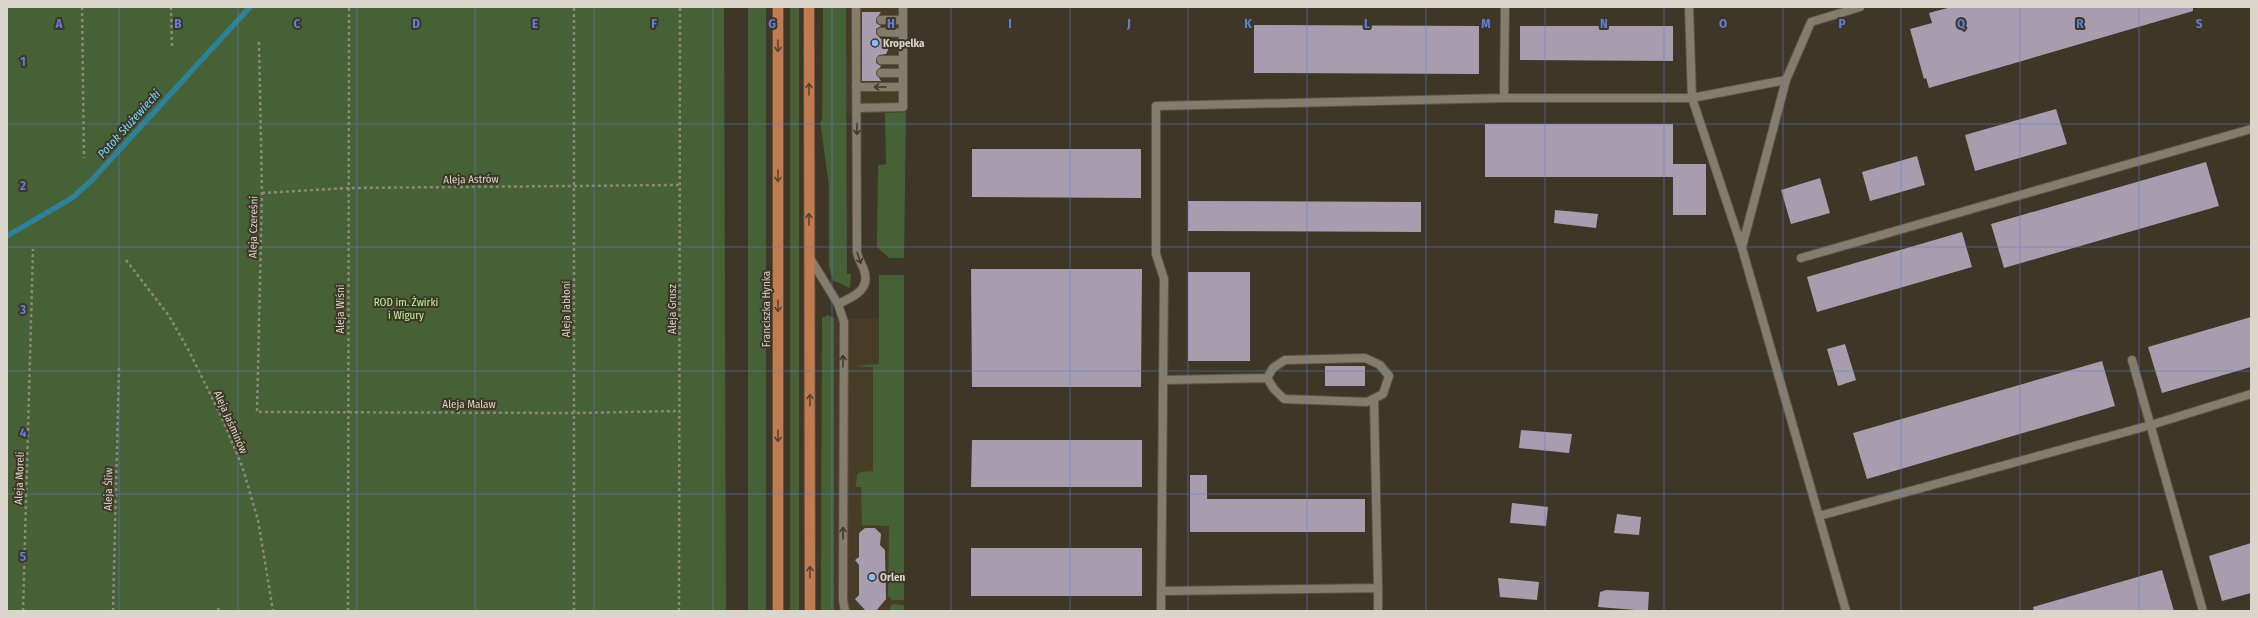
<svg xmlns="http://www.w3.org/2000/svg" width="2258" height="618" font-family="'Fira Sans Condensed',sans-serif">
	<rect width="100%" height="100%" fill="#3e3627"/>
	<path fill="#473c26" d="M 846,7 L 906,7 L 906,112 L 847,114 Z
		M 822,318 L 904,319 L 904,611 L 821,611 Z"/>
	<path fill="#476137" d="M 7,7 L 724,7 L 726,611 L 7,611 Z
		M 748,7 L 766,7 L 766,611 L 748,611 Z
		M 790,7 L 799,7 L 799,611 L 790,611 Z
		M 823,7 L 846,7 L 847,274 L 851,274 L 850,288 L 833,280 L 829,267 L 829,186 L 820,121 L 822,121 Z
		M 906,112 L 904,258 L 889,258 L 877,247 L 878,165 L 886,164 L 885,113 Z
		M 879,275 L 904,275 L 904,600 L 892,600 L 888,596 L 889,526 L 862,525 L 861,487 L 856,487 L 857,474 L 861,472 L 873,471 L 873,367 L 854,366 L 879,364 Z
		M 828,315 L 834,318 L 834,611 L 821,611 L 822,318 Z
		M 893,604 L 904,605 L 904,611 L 890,611 L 890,607 Z"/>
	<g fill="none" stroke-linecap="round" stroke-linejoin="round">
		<path stroke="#2d8198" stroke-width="5.5" d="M 7,236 L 72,198 L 91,181 L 250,7"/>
	</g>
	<path fill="#a79dae" d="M 1951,7 L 2193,7 L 2193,11 L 1929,88 L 1926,78 L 1924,79 L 1910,29 L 1932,23 L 1929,13 Z
		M 862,12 L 881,12 L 876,20 L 876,23 L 881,26 L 876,29 L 876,34 L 881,39 L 889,39 L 889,48 L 886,54 L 879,55 L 876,60 L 876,63 L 881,66 L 876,73 L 881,81 L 862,81 Z
		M 1254,25 L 1479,26 L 1479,74 L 1254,73 Z
		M 1520,26 L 1673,26 L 1673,61 L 1520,60 Z
		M 2056,109 L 2067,144 L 1975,171 L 1965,135 Z
		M 1485,124 L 1673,124 L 1673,164 L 1706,164 L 1706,215 L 1673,215 L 1673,177 L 1485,177 Z
		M 972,149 L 1141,149 L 1141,198 L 972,197 Z
		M 1917,156 L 1925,185 L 1870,201 L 1862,172 Z
		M 2206,162 L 2219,206 L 2004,268 L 1991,224 Z
		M 1820,178 L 1830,213 L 1791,224 L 1781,190 Z
		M 1188,201 L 1421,202 L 1421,232 L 1188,231 Z
		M 1555,210 L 1598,214 L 1596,228 L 1554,223 Z
		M 1962,232 L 1972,267 L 1817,312 L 1807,277 Z
		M 971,269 L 1142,269 L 1141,387 L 972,387 Z
		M 1188,272 L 1250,272 L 1250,361 L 1188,361 Z
		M 2251,317 L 2251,367 L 2162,393 L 2148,347 Z
		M 1845,344 L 1856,380 L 1838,386 L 1827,349 Z
		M 2102,361 L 2115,406 L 1867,479 L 1853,433 Z
		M 1325,366 L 1365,366 L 1365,386 L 1325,386 Z
		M 1521,430 L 1572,434 L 1569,453 L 1519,448 Z
		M 972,440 L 1142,440 L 1142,487 L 971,487 Z
		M 1190,475 L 1207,475 L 1207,499 L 1365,499 L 1365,532 L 1190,532 Z
		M 1512,503 L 1548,507 L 1546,526 L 1510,523 Z
		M 1617,514 L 1641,517 L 1639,535 L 1614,533 Z
		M 865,528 L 875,528 L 881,534 L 880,545 L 885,550 L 886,599 L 876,611 L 865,610 L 855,599 L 859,595 L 859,565 L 855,560 L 859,557 L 859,533 Z
		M 2251,543 L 2251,593 L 2222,601 L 2209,556 Z
		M 971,548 L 1142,548 L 1142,596 L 971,596 Z
		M 2162,570 L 2174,611 L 2034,611 L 2033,607 Z
		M 1498,578 L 1539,582 L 1537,600 L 1500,597 Z
		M 1606,590 L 1649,592 L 1648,611 L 1598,607 L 1600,592 Z"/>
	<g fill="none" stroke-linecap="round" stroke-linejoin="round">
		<g stroke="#5a5447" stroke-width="10">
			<path id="lane" d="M 1689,7 L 1692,98 L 1742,248 L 1846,611
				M 881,20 L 903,20
				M 881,32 L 903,33
				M 881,60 L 903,60
				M 881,73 L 903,73
				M 856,87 L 903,87
				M 1504,98 L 1505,7
				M 857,108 L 903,107 L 903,7
				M 1742,247 L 1786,80
				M 810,258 L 838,304 L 844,322 L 843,600 L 845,611
				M 1801,258 L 2251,129
				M 838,304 C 853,297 871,290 864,270 C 862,264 858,259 857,252 L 856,7
				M 1365,358 L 1380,365 L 1389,376 L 1383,394 L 1367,402 L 1284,399 L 1274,389 L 1267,378 L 1273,368 L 1285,360 Z
				M 2132,360 L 2203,611
				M 1164,380 L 1267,378
				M 1374,399 L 1378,588
				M 1819,516 L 2151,425 L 2251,394
				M 1162,591 L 1378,588 L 1378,611
				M 1161,611 L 1164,279 L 1156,254 L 1156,106 L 1504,98 L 1692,98 L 1786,80 L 1811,22 L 1860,7"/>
		</g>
		<g stroke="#5a5447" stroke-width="12">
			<path id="primary" d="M 809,7 L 810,611
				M 778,611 L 778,7"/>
		</g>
		<path stroke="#8d877a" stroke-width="2.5" stroke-dasharray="3 3" stroke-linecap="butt" d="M 82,7 L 84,158
			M 171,7 L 172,46
			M 259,42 L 262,193 L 257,412 L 574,413 L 680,411
			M 262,193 L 348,188 L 680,185
			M 126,260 L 169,316 L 189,351 L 221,416 L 242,466 L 258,520 L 273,611
			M 23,611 L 33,249
			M 113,611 L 119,367
			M 218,611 L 219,605
			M 348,611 L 349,7
			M 574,611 L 574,7
			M 679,611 L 680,7"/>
		<use href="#lane" stroke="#857c6b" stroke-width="8"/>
		<use href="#primary" stroke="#c47a4f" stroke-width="10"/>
	</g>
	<defs><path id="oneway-shaft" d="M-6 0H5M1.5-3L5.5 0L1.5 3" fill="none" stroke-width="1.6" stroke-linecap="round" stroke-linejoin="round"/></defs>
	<g stroke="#59442f">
		<use href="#oneway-shaft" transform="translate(778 46) rotate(90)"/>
		<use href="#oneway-shaft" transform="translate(809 89) rotate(-90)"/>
		<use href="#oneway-shaft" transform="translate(778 176) rotate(90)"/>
		<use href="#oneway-shaft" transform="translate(809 219) rotate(-90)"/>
		<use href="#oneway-shaft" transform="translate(778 306) rotate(90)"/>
		<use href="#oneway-shaft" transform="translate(810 400) rotate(-90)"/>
		<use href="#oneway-shaft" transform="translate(778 436) rotate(90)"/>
		<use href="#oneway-shaft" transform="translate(810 572) rotate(-90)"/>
	</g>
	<g stroke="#423a2a">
		<use href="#oneway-shaft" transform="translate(880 87) rotate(180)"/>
		<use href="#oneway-shaft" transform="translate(857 129) rotate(90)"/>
		<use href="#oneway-shaft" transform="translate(859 258) rotate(71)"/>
		<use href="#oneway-shaft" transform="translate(843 361) rotate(-90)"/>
		<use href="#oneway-shaft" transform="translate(843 533) rotate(-90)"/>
	</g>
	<path fill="none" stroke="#5f7dd3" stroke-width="1" stroke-opacity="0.55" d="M 119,7 L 119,611M 238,7 L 238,611M 357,7 L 357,611M 475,7 L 475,611M 594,7 L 594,611M 713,7 L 713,611M 832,7 L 832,611M 951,7 L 951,611M 1070,7 L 1070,611M 1188,7 L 1188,611M 1307,7 L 1307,611M 1426,7 L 1426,611M 1545,7 L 1545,611M 1664,7 L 1664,611M 1783,7 L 1783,611M 1901,7 L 1901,611M 2020,7 L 2020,611M 2139,7 L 2139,611M 7,124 L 2251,124M 7,247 L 2251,247M 7,371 L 2251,371M 7,494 L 2251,494"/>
	<g fill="#86bbfb" stroke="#3e3627" stroke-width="1.5">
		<circle cx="875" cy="43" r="4"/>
		<circle cx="872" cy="577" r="4"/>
	</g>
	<g text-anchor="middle" stroke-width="4" stroke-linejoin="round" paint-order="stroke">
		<g font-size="11" font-weight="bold" fill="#d9d5cb" stroke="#3e3627" text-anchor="start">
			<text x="883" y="47">Kropelka</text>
			<text x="880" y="581">Orlen</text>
		</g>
		<g font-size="11" fill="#d9d5cb" stroke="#3e3627">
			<text transform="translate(471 179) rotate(-1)" y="4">Aleja Astrów</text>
			<text transform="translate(253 227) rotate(-89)" y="4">Aleja Czereśni</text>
			<text transform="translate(340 309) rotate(-90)" y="4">Aleja Wiśni</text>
			<text transform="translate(566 309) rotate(-90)" y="4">Aleja Jabłoni</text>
			<text transform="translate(672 309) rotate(-90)" y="4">Aleja Grusz</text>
			<text transform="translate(766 309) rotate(-90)" y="4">Franciszka Hynka</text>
			<text x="469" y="408">Aleja Malaw</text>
			<text transform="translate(231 422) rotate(66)" y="4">Aleja Jaśminów</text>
			<text transform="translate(19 478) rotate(-88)" y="4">Aleja Moreli</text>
			<text transform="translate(108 489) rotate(-89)" y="4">Aleja Śliw</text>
		</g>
		<g font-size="11" fill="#b7f394" stroke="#3e3627">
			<text x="406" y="306">ROD im. Żwirki<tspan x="406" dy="13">i Wigury</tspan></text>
		</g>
		<g font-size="12" font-style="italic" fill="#70defe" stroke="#3e3627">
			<text transform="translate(129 124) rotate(-48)" y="4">Potok Służewiecki</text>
		</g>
	</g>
	<g font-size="13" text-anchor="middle" font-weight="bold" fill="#5f7dd3" stroke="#3e3627" stroke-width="4" stroke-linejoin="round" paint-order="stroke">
		<text x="59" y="28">A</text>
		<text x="178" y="28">B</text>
		<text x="297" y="28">C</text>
		<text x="416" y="28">D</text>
		<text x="535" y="28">E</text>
		<text x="654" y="28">F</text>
		<text x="772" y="28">G</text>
		<text x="891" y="28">H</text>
		<text x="1010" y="28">I</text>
		<text x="1129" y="28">J</text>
		<text x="1248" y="28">K</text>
		<text x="1367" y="28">L</text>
		<text x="1486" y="28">M</text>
		<text x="1604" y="28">N</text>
		<text x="1723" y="28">O</text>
		<text x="1842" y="28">P</text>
		<text x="1961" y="28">Q</text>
		<text x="2080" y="28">R</text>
		<text x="2199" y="28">S</text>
		<text x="23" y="66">1</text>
		<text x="23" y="190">2</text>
		<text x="23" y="314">3</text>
		<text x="23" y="437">4</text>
		<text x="23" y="561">5</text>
	</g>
	<rect width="2258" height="618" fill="none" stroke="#d9d5cb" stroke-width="16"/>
</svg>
